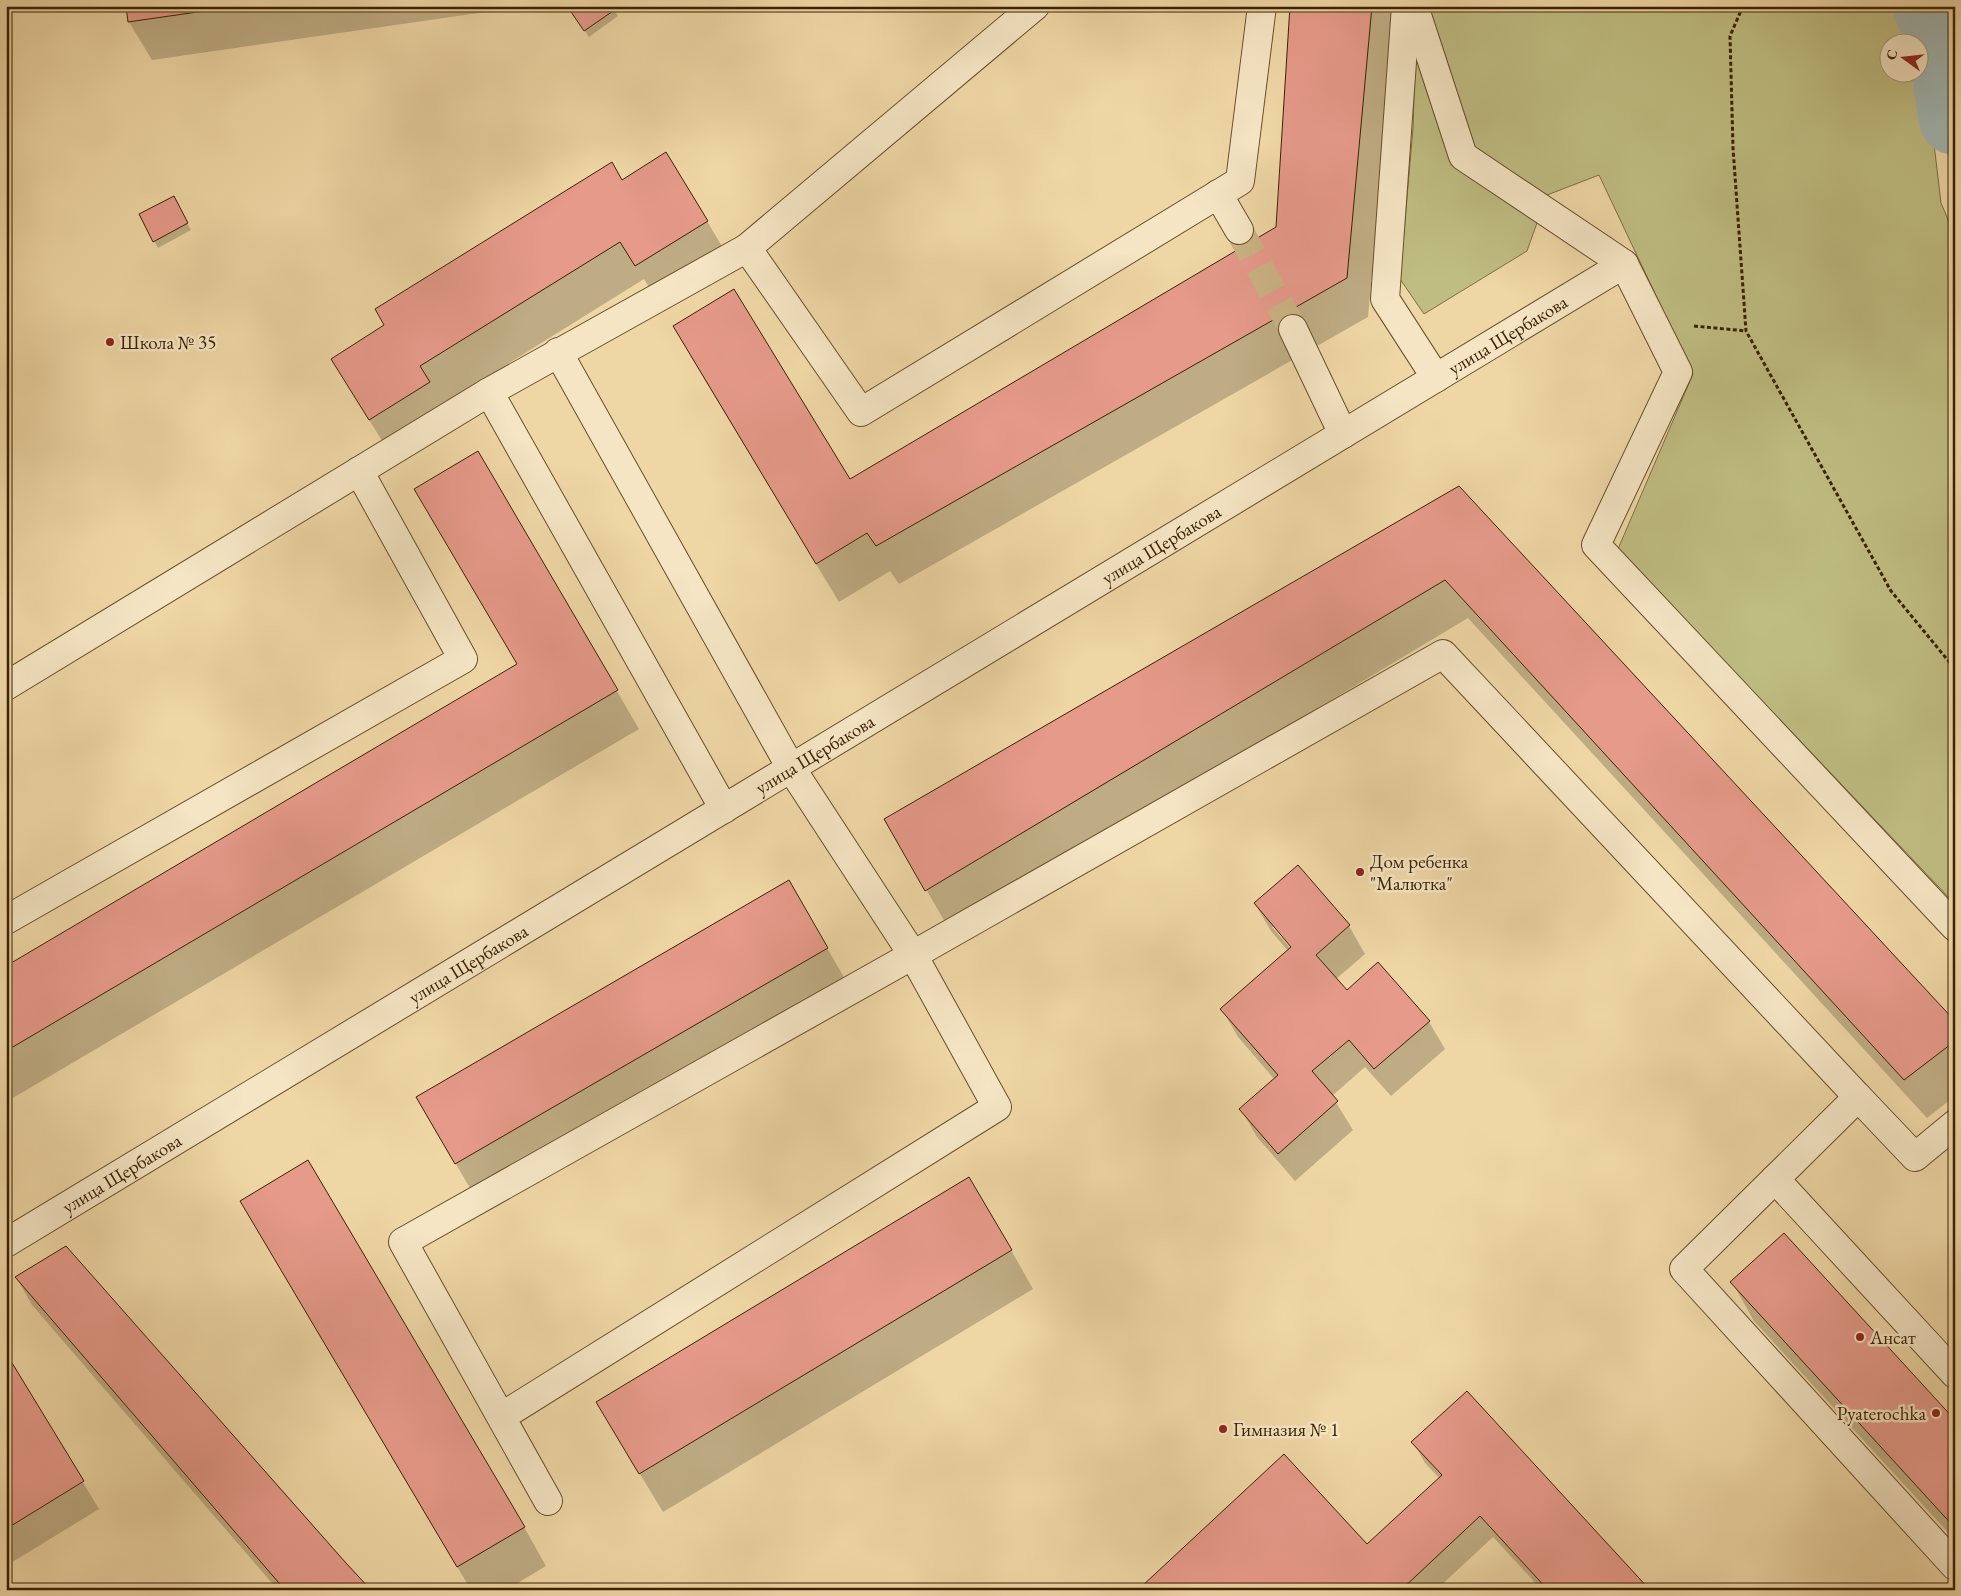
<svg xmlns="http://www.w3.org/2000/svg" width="1961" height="1596" font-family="'EB Garamond',serif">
	<rect width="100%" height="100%" fill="#efd7a5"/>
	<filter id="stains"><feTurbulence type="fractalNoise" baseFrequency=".004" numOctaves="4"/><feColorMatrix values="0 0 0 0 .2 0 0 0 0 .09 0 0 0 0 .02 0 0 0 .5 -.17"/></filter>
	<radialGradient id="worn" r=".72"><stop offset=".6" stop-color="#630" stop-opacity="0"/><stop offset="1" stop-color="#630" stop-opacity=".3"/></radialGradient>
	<path fill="#bfbd82" stroke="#7d7042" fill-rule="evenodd" d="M 1417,6 L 1908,6 L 1923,51 L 1941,203 L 1955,236 L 1955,904 L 1618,549 L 1693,374 L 1599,175 L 1547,195 L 1527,251 L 1424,314 L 1400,279 L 1413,128 ZM 1888,42 L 1918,42 L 1918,72 L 1888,72 Z"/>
	<path fill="#0003" fill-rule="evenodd" d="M 127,6 L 527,6 L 152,60 L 129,22 Z
		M 612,6 L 618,16 L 589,37 L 571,11 Z
		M 1291,6 L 1397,6 L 1368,317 L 899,584 L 890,571 L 839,602 L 696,365 L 850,480 L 1278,228 Z
		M 622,181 L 707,221 L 730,260 L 659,304 L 644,279 L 442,405 L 451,421 L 392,457 L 355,397 Z
		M 173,198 L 191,230 L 158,248 L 140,215 Z
		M 478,453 L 639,729 L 6,1102 L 6,967 L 518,665 Z
		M 1458,488 L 1955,1023 L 1955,1096 L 1927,1118 L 1468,618 L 949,929 L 886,820 Z
		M 1298,867 L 1349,926 L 1365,954 L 1336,979 L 1347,992 L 1429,1022 L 1445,1049 L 1391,1096 L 1365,1067 L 1332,1096 L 1353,1130 L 1295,1181 L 1257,1137 L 1241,1109 L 1275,1080 L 1238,1037 L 1222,1009 L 1288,951 L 1271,931 L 1255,904 ZM 1272,927 L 1276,927 L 1296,951 L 1294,952 Z
		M 789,882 L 849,986 L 478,1202 L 417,1097 Z
		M 264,1240 L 524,1527 L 546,1566 L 506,1590 L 471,1590 Z
		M 1011,1250 L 1033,1289 L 663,1512 L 620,1441 Z
		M 16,1277 L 369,1590 L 278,1590 L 32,1305 Z
		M 1732,1282 L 1955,1422 L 1955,1540 L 1754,1321 Z
		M 6,1356 L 99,1509 L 6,1566 Z
		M 1413,1442 L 1648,1590 L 1542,1590 L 1493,1537 L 1436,1590 L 1143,1590 L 1367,1546 L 1440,1479 L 1425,1463 Z"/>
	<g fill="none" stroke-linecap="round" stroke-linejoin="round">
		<path stroke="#a0b6b3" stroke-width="72" d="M 1928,6 L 1941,33 L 1955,119"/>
	</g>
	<path fill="#e69a8a" stroke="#3b2201" d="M 126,6 L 239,6 L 128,22 Z
		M 567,6 L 614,6 L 616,9 L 584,31 Z
		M 1290,6 L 1372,6 L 1347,278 L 876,546 L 867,533 L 816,564 L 673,326 L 734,289 L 850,479 L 1276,227 Z
		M 666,152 L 708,221 L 635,266 L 620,242 L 420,366 L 430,382 L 369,420 L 331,359 L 384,325 L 375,309 L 612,162 L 622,180 Z
		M 174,196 L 188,223 L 153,242 L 139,214 Z
		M 478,451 L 618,690 L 6,1051 L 6,966 L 517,664 L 414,489 Z
		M 1459,486 L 1955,1021 L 1955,1041 L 1904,1080 L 1445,580 L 925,891 L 884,819 Z
		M 1298,865 L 1350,925 L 1316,955 L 1347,990 L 1378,962 L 1430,1021 L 1374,1069 L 1349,1040 L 1312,1071 L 1338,1101 L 1278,1154 L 1239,1109 L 1278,1075 L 1220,1009 L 1291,947 L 1254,903 Z
		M 789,880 L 828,948 L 455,1164 L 416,1097 Z
		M 308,1160 L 525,1527 L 457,1567 L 240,1201 Z
		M 969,1177 L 1012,1250 L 639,1474 L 596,1402 Z
		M 1784,1233 L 1955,1420 L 1955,1528 L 1730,1282 Z
		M 66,1246 L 346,1563 L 371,1590 L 285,1590 L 15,1277 Z
		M 6,1353 L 84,1481 L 6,1529 Z
		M 1467,1391 L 1650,1590 L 1548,1590 L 1480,1516 L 1401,1590 L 1143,1590 L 1141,1587 L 1284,1454 L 1367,1544 L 1442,1475 L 1411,1442 Z"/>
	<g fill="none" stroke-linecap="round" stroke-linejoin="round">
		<path stroke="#cbb384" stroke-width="28" stroke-dasharray="28 14" stroke-linecap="butt" d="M 1239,230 L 1293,329"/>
		<g stroke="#684f2a" stroke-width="30">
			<g id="minor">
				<path d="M 1406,6 L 1385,299 L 1436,378"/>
				<path d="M 1414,6 L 1463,156 L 1624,264 L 1678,372 L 1596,545 L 1955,927"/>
				<path d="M 1218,194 L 1239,230"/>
				<path d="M 747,248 L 861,412 L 1240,181 L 1262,6"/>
				<path d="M 1293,329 L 1343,434"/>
				<path d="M 558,352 L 791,768 L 913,955 L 1443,654 L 1858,1097"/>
				<path d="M 489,392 L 724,809"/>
				<path d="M 6,686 L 489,392 L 747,248 L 1035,6"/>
				<path d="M 6,920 L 463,659 L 359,471"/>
				<path d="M 1955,1124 L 1915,1157 L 1858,1097 L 1775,1179 L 1955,1374"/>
				<path d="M 1775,1179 L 1684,1269 L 1955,1566"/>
				<path id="s1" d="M 6,1243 L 1624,264"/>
				<path d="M 501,1417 L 997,1107 L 913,955 L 403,1242 L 548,1501"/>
			</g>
		</g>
		<path stroke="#3b2201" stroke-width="3" stroke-dasharray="4 2.5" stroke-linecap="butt" d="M 1743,6 L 1730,36 L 1733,148 L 1746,331 L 1891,591 L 1955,669
			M 1694,326 L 1746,331"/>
		<use href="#minor" stroke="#f5e5c4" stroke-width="28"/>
	</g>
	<g fill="#8f2418" stroke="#f5e5c4" stroke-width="2">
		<circle cx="110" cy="342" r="5"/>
		<circle cx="1360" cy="872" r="5"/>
		<circle cx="1860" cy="1337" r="5"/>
		<circle cx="1936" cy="1413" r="5"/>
		<circle cx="1223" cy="1429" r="5"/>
	</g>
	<g text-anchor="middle" stroke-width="5" stroke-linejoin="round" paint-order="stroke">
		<g font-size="19" fill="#3b2201" stroke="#f5e5c4">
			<text dy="7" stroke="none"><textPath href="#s1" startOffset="1755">улица Щербакова</textPath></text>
			<text dy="7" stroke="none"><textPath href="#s1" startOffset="1350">улица Щербакова</textPath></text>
			<text dy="7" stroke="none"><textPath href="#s1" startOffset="945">улица Щербакова</textPath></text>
			<text dy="7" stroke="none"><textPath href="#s1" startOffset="540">улица Щербакова</textPath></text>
			<text dy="7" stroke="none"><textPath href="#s1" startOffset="135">улица Щербакова</textPath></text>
		</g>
		<g font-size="19" fill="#3b2201" stroke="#f5e5c4" text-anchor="start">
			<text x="120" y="349">Школа № 35</text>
			<text x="1370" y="868">Дом ребенка<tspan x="1370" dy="22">"Малютка"</tspan></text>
			<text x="1870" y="1344">Ансат</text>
			<text x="1926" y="1420" text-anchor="end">Pyaterochka</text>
			<text x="1233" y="1436">Гимназия № 1</text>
		</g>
	</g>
	<rect width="1961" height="1596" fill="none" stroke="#efd7a5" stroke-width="25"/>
	<rect x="8" y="8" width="1946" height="1581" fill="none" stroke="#3b2201" stroke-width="2.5"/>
	<rect x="12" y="12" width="1936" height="1571" fill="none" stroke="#3b2201"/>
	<g transform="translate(1904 58) rotate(285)"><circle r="24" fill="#f5e5c4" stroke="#ab9776"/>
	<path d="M0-4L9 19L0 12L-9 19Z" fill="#8f2418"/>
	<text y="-8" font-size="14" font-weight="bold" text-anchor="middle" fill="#3b2201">С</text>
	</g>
	<rect width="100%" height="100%" filter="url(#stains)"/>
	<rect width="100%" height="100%" fill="url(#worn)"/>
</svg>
